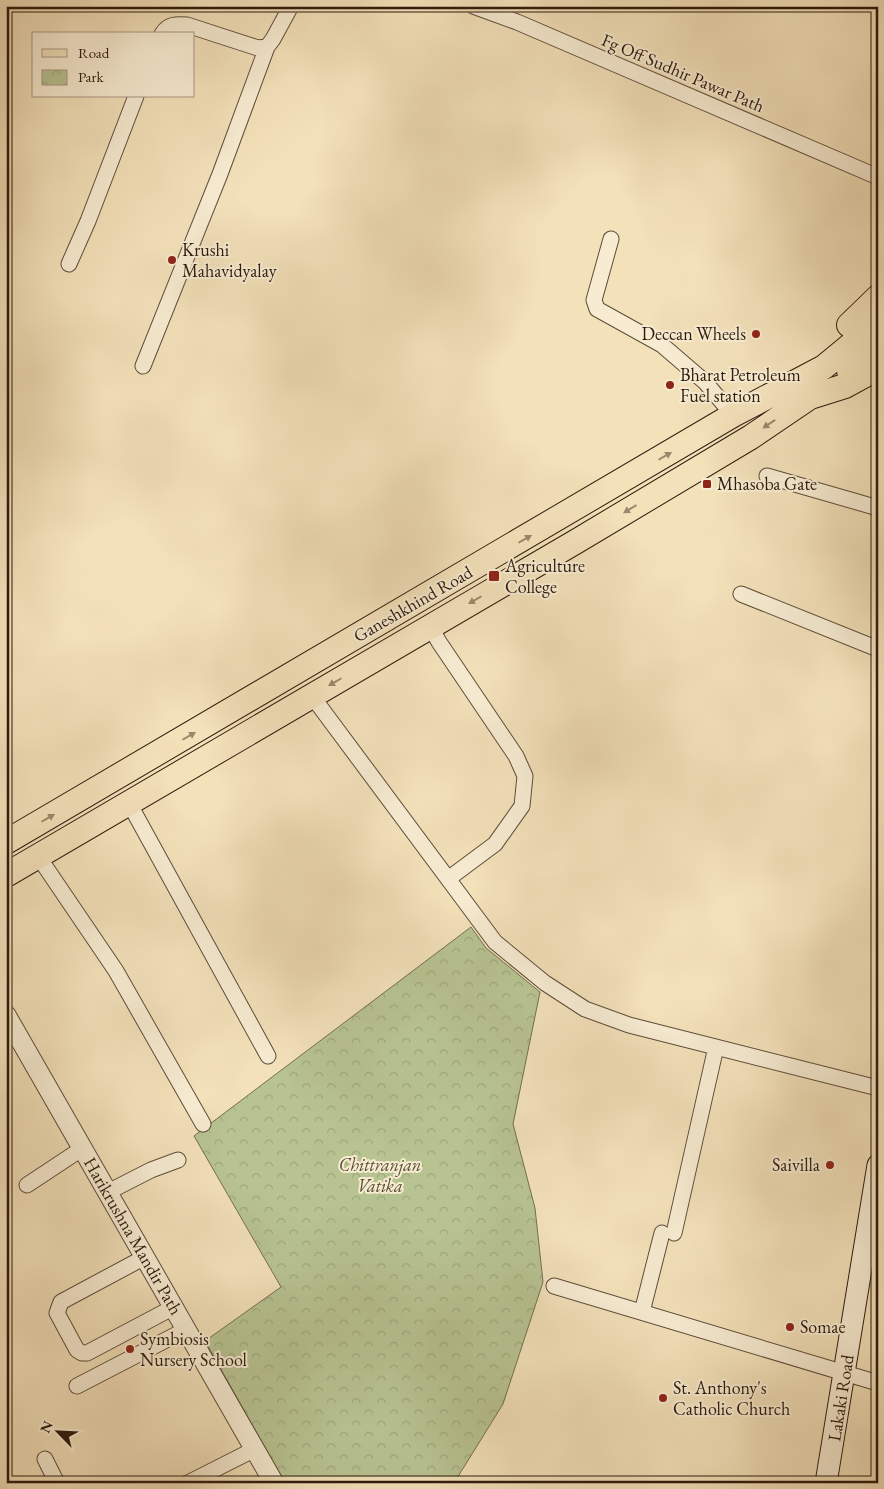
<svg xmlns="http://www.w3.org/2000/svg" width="884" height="1489" font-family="'EB Garamond',serif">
	<defs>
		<pattern id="park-crowns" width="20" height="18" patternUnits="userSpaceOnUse" patternTransform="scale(1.25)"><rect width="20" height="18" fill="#b8c392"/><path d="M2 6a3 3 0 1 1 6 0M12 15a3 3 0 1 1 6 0" fill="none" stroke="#9ea77d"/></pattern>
	</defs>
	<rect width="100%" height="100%" fill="#f3e1ba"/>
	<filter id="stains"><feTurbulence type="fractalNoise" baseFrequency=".004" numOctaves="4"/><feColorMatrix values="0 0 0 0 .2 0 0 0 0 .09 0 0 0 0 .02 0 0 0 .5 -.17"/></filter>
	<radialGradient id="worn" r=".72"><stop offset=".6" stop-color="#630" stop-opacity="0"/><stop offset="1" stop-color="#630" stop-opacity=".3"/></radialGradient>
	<path fill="url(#park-crowns)" stroke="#726e50" d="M 471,927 L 486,948 L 540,992 L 513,1124 L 535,1208 L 543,1282 L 503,1404 L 454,1483 L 285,1483 L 205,1341 L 281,1287 L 194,1136 Z"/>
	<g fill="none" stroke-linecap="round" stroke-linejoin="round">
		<g stroke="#5e4c38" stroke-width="17">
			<path id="minor" d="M 473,6 L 517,22 L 878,177
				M 162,34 C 168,24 177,24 187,25 L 258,48 L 267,47 L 273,39 L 291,6
				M 611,239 L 594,300 L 597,309 L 662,345 L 705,382 L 733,415
				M 69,264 L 88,221 L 136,96
				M 143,366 L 220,174 L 267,47
				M 767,476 L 878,508
				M 741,594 L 878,649
				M 430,626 L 439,642 L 516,756 L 525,776 L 522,806 L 495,844 L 448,879
				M 312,696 L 495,942 L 545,983 L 585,1009 L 629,1025 L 878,1088
				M 129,803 L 268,1056
				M 38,856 L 116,971 L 203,1124
				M 27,1185 L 83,1148
				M 108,1192 L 151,1170 L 178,1160
				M 674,1233 L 716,1047
				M 145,1257 L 61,1302 L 57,1313 L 77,1350 L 82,1353 L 87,1353 L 174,1307
				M 554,1286 L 878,1383
				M 642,1312 L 662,1233
				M 77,1386 L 187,1329
				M 45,1459 L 57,1483
				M 188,1483 L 255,1449"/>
		</g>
		<g stroke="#5e4c38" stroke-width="21">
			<path id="tertiary" d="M 6,1015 L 274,1483"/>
		</g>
		<g stroke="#2d1a0d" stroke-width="23">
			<path id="secondary" d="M 826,1483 L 878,1165"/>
		</g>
		<g stroke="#2d1a0d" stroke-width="26">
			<path id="primary" d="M 849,325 L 878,297
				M 849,371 L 870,356 L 878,348
				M 6,842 L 733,415 L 824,367 L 858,339 L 878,319
				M 6,875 L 577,541 L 751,437 L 810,397 L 845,386 L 878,368"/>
		</g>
		<use href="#minor" stroke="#f7ecd2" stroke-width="15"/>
		<use href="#tertiary" stroke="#f7ecd2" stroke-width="19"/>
		<use href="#secondary" stroke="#f7ecd2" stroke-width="21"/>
		<use href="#primary" stroke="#f3e1ba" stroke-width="24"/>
	</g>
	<defs><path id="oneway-solid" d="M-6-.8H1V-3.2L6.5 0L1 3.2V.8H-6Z" transform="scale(1.25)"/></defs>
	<g fill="#9a876c">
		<use href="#oneway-solid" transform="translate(769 424) rotate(146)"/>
		<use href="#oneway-solid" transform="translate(665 456) rotate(-30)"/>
		<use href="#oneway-solid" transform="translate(630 509) rotate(149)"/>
		<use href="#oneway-solid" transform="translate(525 539) rotate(-30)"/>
		<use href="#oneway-solid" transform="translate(475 600) rotate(150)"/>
		<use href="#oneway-solid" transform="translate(335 682) rotate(150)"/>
		<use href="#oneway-solid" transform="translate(189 736) rotate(-30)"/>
		<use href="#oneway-solid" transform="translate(48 818) rotate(-30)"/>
	</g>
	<g fill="#8f2418" stroke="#f7ecd2" stroke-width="2">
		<circle cx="172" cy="260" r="5"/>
		<circle cx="756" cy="334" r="5"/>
		<circle cx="670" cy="385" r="5"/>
		<rect x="702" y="479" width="10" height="10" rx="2.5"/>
		<rect x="488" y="570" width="12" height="12" rx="2.5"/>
		<circle cx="830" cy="1165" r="5"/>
		<circle cx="790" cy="1327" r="5"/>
		<circle cx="130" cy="1349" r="5"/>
		<circle cx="663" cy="1398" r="5"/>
	</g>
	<g text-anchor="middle" stroke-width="4" stroke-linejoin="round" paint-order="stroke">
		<g font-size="18" fill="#2d1a0d" stroke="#f7ecd2">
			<text transform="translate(683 73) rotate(23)" y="6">Fg Off Sudhir Pawar Path</text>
			<text transform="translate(413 604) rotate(-30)" y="6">Ganeshkhind Road</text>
			<text transform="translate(133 1236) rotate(60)" y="6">Harikrushna Mandir Path</text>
			<text transform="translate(841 1398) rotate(-81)" y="6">Lakaki Road</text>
		</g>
		<g font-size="18" fill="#2d1a0d" stroke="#f7ecd2" text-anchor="start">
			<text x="182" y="256">Krushi<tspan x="182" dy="21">Mahavidyalay</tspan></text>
			<text x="746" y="340" text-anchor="end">Deccan Wheels</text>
			<text x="680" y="381">Bharat Petroleum<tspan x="680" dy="21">Fuel station</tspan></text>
			<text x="717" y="490">Mhasoba Gate</text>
			<text x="505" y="572">Agriculture<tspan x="505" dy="21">College</tspan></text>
			<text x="820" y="1171" text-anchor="end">Saivilla</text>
			<text x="800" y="1333">Somae</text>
			<text x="140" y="1345">Symbiosis<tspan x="140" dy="21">Nursery School</tspan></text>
			<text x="673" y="1394">St. Anthony's<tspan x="673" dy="21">Catholic Church</tspan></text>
		</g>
		<g font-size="18" font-style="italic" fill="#574d35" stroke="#f7ecd2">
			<text x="380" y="1171">Chittranjan<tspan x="380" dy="21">Vatika</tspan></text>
		</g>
	</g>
	<rect width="884" height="1489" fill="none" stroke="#f3e1ba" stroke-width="25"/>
	<rect x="8" y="8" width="869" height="1474" fill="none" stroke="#2d1a0d" stroke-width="2.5"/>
	<rect x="12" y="12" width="859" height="1464" fill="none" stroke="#2d1a0d"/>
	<rect x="32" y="32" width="162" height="65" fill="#f7ecd2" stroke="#a69883"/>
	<rect x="42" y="49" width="25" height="8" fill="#f3e1ba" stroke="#a69883"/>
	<text x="78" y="58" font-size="15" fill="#2d1a0d">Road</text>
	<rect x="42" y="70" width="25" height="15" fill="url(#park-crowns)" stroke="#a69883"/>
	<text x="78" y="82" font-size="15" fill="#2d1a0d">Park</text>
	<g transform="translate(58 1432) rotate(294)" stroke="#f7ecd2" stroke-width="4" paint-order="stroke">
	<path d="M0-4L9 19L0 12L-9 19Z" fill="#2d1a0d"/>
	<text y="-8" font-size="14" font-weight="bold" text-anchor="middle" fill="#2d1a0d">N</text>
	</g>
	<rect width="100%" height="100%" filter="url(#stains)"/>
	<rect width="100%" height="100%" fill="url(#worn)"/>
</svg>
